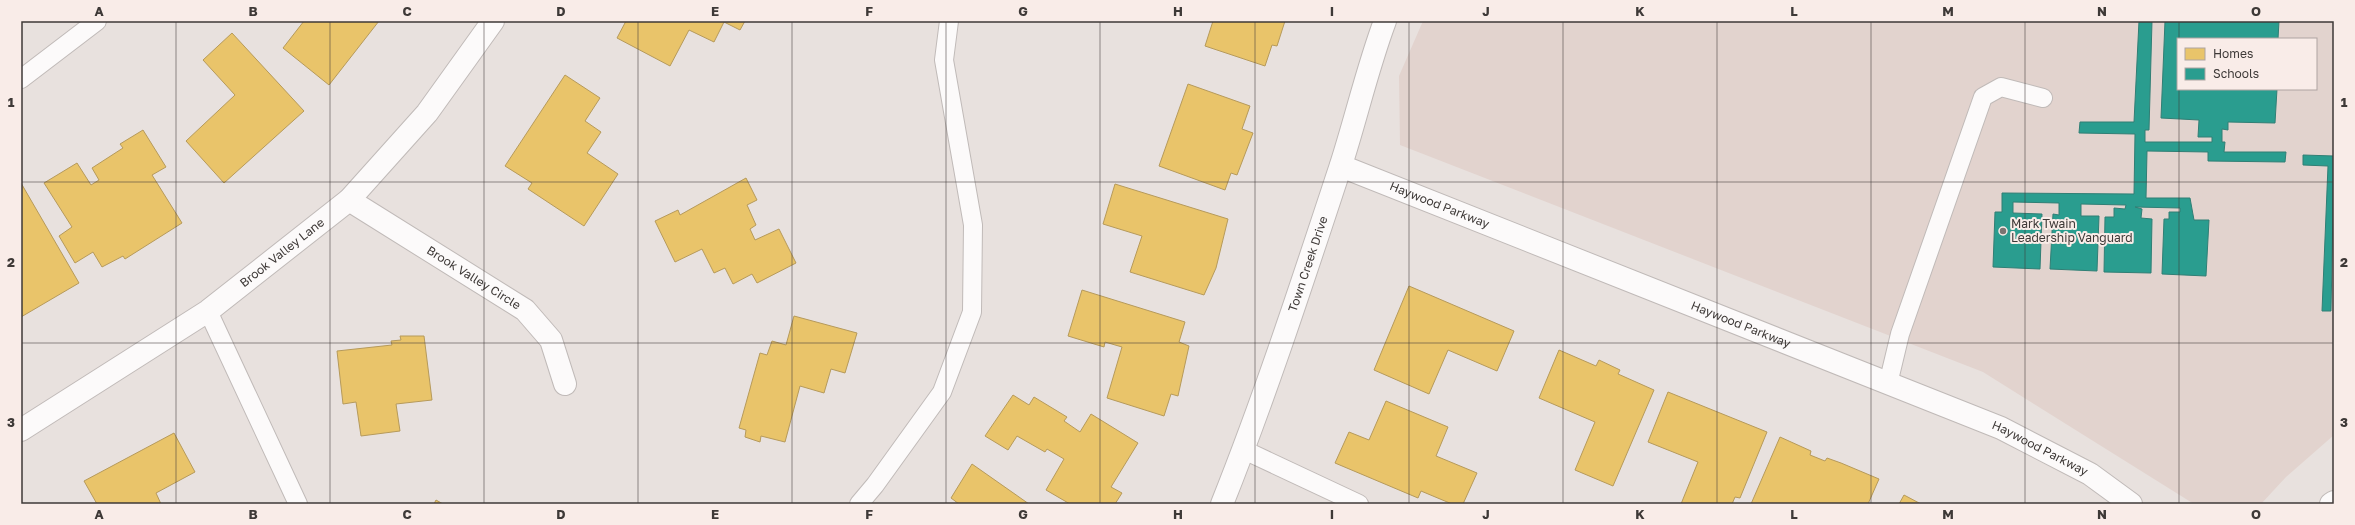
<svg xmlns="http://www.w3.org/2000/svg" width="2355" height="525" font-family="'Golos Text',sans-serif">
	<rect width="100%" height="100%" fill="#e8e1de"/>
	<path fill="#e2d3ce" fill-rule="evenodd" d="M 1423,21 L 2334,21 L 2334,435 L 2286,477 L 2261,504 L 2194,504 L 1983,372 L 1400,145 L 1399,76 ZM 2178,39 L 2316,39 L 2316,89 L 2178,89 Z"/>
	<path fill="#e9c46a" stroke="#b69a5b" d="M 304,21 L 379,21 L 329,85 L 283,48 Z
		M 626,21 L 745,21 L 740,30 L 724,22 L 714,42 L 689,30 L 670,66 L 617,38 Z
		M 1213,21 L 1285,21 L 1277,46 L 1272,45 L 1265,66 L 1205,46 Z
		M 232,33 L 304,111 L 224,183 L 186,141 L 235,95 L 203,60 Z
		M 565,75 L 600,98 L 585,121 L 601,132 L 587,153 L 618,174 L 584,226 L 528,189 L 532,183 L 505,166 Z
		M 1188,84 L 1250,106 L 1242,129 L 1253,133 L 1237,175 L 1231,173 L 1225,190 L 1159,166 Z
		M 143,130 L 166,167 L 152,175 L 182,223 L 125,259 L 123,256 L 102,267 L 93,252 L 75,263 L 59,236 L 72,227 L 44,183 L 77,163 L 91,185 L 99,180 L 92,168 L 123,148 L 120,144 Z
		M 746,178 L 757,200 L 747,205 L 756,225 L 750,229 L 755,240 L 779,229 L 796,263 L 757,283 L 752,274 L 733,284 L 725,268 L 714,273 L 702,249 L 675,262 L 655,221 L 678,210 L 680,215 Z
		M 21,183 L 79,283 L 21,317 Z
		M 1115,184 L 1228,219 L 1216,268 L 1204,295 L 1130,272 L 1142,236 L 1103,224 Z
		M 1409,286 L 1514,331 L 1497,371 L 1448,350 L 1429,394 L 1374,370 Z
		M 1082,290 L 1185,322 L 1179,342 L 1189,346 L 1178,396 L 1171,394 L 1164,416 L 1107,398 L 1122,347 L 1105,342 L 1104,347 L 1068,336 Z
		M 794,316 L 857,333 L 845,373 L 831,369 L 824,393 L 800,386 L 785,442 L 761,436 L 760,442 L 745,437 L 746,430 L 739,428 L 760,353 L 767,355 L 772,341 L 786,345 Z
		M 400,336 L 424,336 L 432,400 L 396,404 L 400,431 L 361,436 L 356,402 L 343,404 L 337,351 L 392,345 L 391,341 L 401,340 Z
		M 1559,350 L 1596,366 L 1599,360 L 1620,370 L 1618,374 L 1654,390 L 1613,486 L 1575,470 L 1595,422 L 1539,398 Z
		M 1668,392 L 1767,432 L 1740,498 L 1735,497 L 1732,504 L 1681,504 L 1698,462 L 1648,442 Z
		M 1013,395 L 1029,405 L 1034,397 L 1067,417 L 1064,421 L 1080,432 L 1091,414 L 1138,443 L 1111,487 L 1122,493 L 1115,504 L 1070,504 L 1046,490 L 1064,459 L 1047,449 L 1045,452 L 1017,436 L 1008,450 L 985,436 Z
		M 1386,401 L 1448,427 L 1436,456 L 1477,473 L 1463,504 L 1452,504 L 1421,491 L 1418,498 L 1335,463 L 1349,432 L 1369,440 Z
		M 174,433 L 195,472 L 156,493 L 161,504 L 97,504 L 84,481 Z
		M 1780,437 L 1811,451 L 1810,455 L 1825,461 L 1827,458 L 1841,463 L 1879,479 L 1868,504 L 1751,504 Z
		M 972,464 L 1029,504 L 959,504 L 951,498 Z
		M 1904,495 L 1921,504 L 1899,504 Z
		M 436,500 L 443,504 L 434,504 Z"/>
	<path fill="#2a9d8f" stroke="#307f75" d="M 2139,21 L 2152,21 L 2149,130 L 2145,130 L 2145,142 L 2212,142 L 2212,137 L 2198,137 L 2199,120 L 2161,118 L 2165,21 L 2279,21 L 2278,39 L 2178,39 L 2178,89 L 2277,89 L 2275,123 L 2228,122 L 2228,130 L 2222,129 L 2222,142 L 2225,142 L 2224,152 L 2286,152 L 2285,162 L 2208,161 L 2208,152 L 2147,151 L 2146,198 L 2190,198 L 2194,220 L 2209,220 L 2206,276 L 2162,274 L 2164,219 L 2169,219 L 2169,212 L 2180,212 L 2180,208 L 2135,207 L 2142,209 L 2141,218 L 2152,219 L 2151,273 L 2104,272 L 2105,217 L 2114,217 L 2114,208 L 2125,209 L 2126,205 L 2081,204 L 2081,216 L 2099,216 L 2097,271 L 2050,269 L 2053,214 L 2059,215 L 2059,203 L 2013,202 L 2013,213 L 2042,214 L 2040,269 L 1993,267 L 1995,212 L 2002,212 L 2002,193 L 2134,194 L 2135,134 L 2079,133 L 2080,122 L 2134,122 Z
		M 2303,155 L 2334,156 L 2331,311 L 2322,311 L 2328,166 L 2303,165 Z"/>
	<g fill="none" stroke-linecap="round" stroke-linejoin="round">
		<g stroke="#c0bab8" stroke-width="20">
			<path id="service" d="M 21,79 L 97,21
				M 208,311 L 298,504
				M 1888,384 L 1900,334 L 1983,97 L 2001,87 L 2043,98
				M 1244,450 L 1359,504
				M 859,504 L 875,485 L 942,392 L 972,312 L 973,225 L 944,60 L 949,21"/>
		</g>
		<g stroke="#c0bab8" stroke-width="24">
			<g id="minor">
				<path id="s1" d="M 1341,166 L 2001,428 L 2090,474 L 2131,504"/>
				<path id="s2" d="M 349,200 L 525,310 L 551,340 L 565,384"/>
				<path id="s3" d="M 1222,504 C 1266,394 1303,280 1340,168 C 1356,119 1367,69 1385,21"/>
				<path d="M 2331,504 L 2334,502"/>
			</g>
		</g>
		<g stroke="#c0bab8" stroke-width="24">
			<g id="tertiary">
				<path id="s4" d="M 21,430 L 208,311 L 349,200 L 427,113 L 493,21"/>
			</g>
		</g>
		<use href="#service" stroke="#fcfafa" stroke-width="18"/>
		<use href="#minor" stroke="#fcfafa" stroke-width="22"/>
		<use href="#tertiary" stroke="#fcfafa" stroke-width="22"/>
	</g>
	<path fill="none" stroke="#3e3937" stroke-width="1" stroke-opacity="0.55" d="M 176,21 L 176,504M 330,21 L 330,504M 484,21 L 484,504M 638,21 L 638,504M 792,21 L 792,504M 946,21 L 946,504M 1100,21 L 1100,504M 1255,21 L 1255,504M 1409,21 L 1409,504M 1563,21 L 1563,504M 1717,21 L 1717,504M 1871,21 L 1871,504M 2025,21 L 2025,504M 2179,21 L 2179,39M 2179,89 L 2179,504M 21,182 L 2334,182M 21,343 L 2334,343"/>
	<circle fill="#7a7471" stroke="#f9ece8" stroke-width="1.5" cx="2003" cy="231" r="4"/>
	<g text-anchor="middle" stroke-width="4" stroke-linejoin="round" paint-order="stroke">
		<g font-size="12" fill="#3e3937" stroke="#f9ece8">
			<text dy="4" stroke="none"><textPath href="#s1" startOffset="106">Haywood Parkway</textPath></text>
			<text dy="4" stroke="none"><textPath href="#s4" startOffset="316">Brook Valley Lane</textPath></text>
			<text dy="4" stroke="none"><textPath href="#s3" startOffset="255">Town Creek Drive</textPath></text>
			<text dy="4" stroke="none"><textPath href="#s2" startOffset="147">Brook Valley Circle</textPath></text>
			<text dy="4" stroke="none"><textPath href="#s1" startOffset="430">Haywood Parkway</textPath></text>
			<text dy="4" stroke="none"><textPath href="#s1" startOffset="754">Haywood Parkway</textPath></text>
		</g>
		<g font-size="12" fill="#3e3937" stroke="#f9ece8" text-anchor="start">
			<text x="2011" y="228">Mark Twain<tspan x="2011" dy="14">Leadership Vanguard</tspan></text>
		</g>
	</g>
	<rect width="2355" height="525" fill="none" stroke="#f9ece8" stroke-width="44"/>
	<rect x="2177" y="38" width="140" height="52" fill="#f9ece8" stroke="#aea4a1"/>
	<rect x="2185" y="48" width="20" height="12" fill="#e9c46a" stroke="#aea4a1"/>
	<text x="2213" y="58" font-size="12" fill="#3e3937">Homes</text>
	<rect x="2185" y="68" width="20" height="12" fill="#2a9d8f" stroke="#aea4a1"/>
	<text x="2213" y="78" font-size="12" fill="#3e3937">Schools</text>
	<rect x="22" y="22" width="2311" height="481" fill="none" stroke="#3e3937" stroke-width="1.5"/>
	<g font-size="13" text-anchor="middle" font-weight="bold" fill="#3e3937">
		<text x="99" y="16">A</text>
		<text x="253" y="16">B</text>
		<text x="407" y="16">C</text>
		<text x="561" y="16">D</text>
		<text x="715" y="16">E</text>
		<text x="869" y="16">F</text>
		<text x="1023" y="16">G</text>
		<text x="1178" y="16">H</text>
		<text x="1332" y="16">I</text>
		<text x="1486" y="16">J</text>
		<text x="1640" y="16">K</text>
		<text x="1794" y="16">L</text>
		<text x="1948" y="16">M</text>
		<text x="2102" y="16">N</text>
		<text x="2256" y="16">O</text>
		<text x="11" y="107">1</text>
		<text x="2344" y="107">1</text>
		<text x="11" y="267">2</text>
		<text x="2344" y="267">2</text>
		<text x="11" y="427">3</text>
		<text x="2344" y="427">3</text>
		<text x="99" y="519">A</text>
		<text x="253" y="519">B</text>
		<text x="407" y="519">C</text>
		<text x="561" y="519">D</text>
		<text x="715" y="519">E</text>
		<text x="869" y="519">F</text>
		<text x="1023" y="519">G</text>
		<text x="1178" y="519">H</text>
		<text x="1332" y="519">I</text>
		<text x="1486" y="519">J</text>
		<text x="1640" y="519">K</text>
		<text x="1794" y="519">L</text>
		<text x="1948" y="519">M</text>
		<text x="2102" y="519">N</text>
		<text x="2256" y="519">O</text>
	</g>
</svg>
